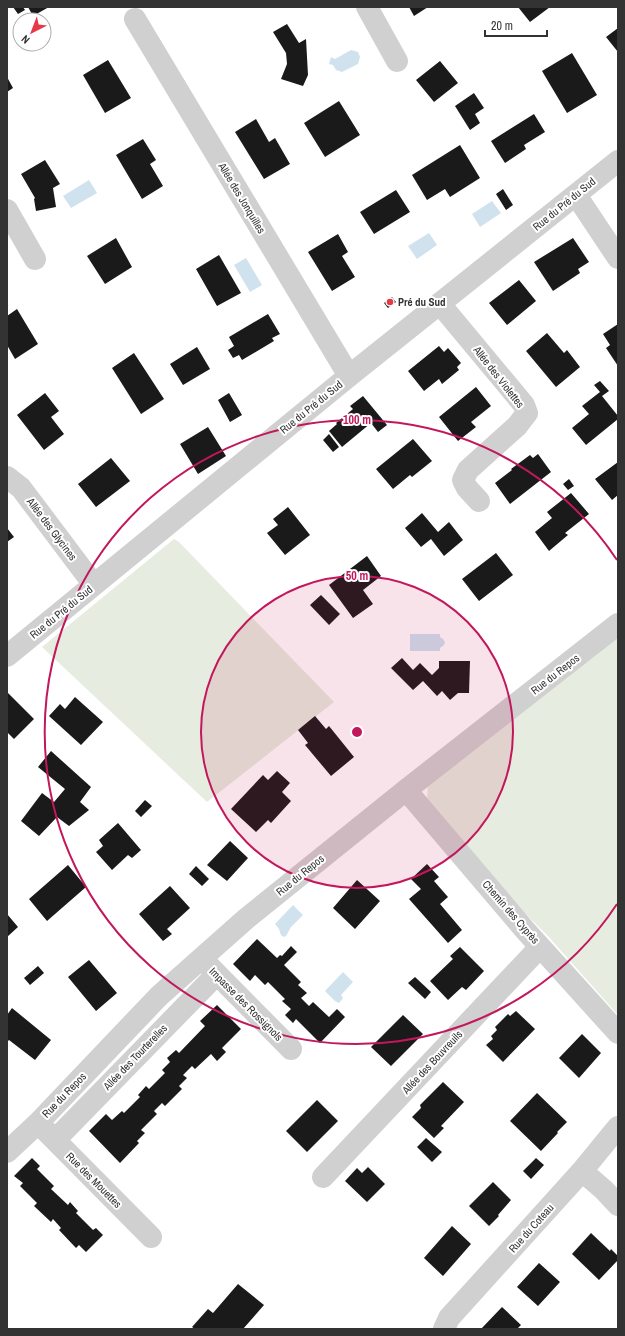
<svg xmlns="http://www.w3.org/2000/svg" width="625" height="1336" font-family="'Archivo Narrow',sans-serif">
	<rect width="100%" height="100%" fill="#fff"/>
	<path fill="#e6ecdf" d="M 174,539 L 179,542 L 334,702 L 207,802 L 42,647 Z
		M 618,634 L 618,1015 L 548,936 L 499,888 L 427,803 L 428,781 Z"/>
	<path fill="#cfe2ee" d="M 351,50 L 358,52 L 360,57 L 358,64 L 342,72 L 336,70 L 333,65 L 329,64 L 331,57 L 335,59 Z
		M 89,180 L 97,193 L 71,208 L 63,196 Z
		M 492,201 L 501,213 L 480,227 L 472,214 Z
		M 429,233 L 437,245 L 417,259 L 408,246 Z
		M 246,258 L 262,285 L 250,292 L 234,265 Z
		M 410,634 L 440,634 L 440,637 L 443,639 L 445,642 L 444,645 L 440,648 L 440,651 L 410,651 Z
		M 293,905 L 303,915 L 291,927 L 286,936 L 284,937 L 281,935 L 279,929 L 275,924 Z
		M 343,972 L 353,982 L 341,995 L 343,998 L 339,1003 L 335,1001 L 325,991 Z"/>
	<path fill="#1a1a1a" d="M 13,7 L 23,7 L 25,10 L 18,14 Z
		M 28,7 L 49,7 L 33,16 Z
		M 409,7 L 428,7 L 414,16 Z
		M 518,7 L 550,7 L 530,22 Z
		M 287,24 L 299,43 L 306,39 L 308,75 L 303,86 L 281,79 L 287,64 L 286,53 L 273,32 Z
		M 618,28 L 618,52 L 606,37 Z
		M 572,53 L 597,95 L 567,113 L 542,71 Z
		M 108,60 L 131,98 L 105,113 L 83,75 Z
		M 440,61 L 458,83 L 434,102 L 416,80 Z
		M 7,77 L 13,88 L 7,92 Z
		M 474,93 L 484,108 L 475,114 L 480,123 L 470,130 L 455,106 Z
		M 339,101 L 360,135 L 325,157 L 304,123 Z
		M 534,114 L 545,132 L 524,145 L 526,149 L 505,163 L 491,141 Z
		M 256,119 L 269,142 L 275,138 L 290,164 L 264,179 L 235,132 Z
		M 143,139 L 156,160 L 150,164 L 163,186 L 142,199 L 116,155 Z
		M 460,145 L 480,178 L 450,197 L 445,189 L 427,200 L 412,175 Z
		M 45,160 L 60,184 L 53,188 L 56,207 L 36,211 L 34,199 L 35,198 L 21,174 Z
		M 503,189 L 513,205 L 506,210 L 496,194 Z
		M 396,190 L 410,212 L 374,234 L 360,212 Z
		M 338,234 L 348,252 L 342,256 L 355,277 L 332,291 L 308,252 Z
		M 116,238 L 132,267 L 105,284 L 87,256 Z
		M 573,238 L 589,262 L 578,269 L 580,273 L 553,291 L 534,262 Z
		M 219,255 L 241,293 L 217,306 L 196,269 Z
		M 519,280 L 536,301 L 507,325 L 489,303 Z
		M 392,297 L 396,302 L 388,308 L 384,303 Z
		M 17,309 L 38,344 L 15,359 L 7,345 L 7,316 Z
		M 268,314 L 280,334 L 272,338 L 274,341 L 242,360 L 239,355 L 233,358 L 228,350 L 234,346 L 229,337 Z
		M 618,324 L 618,366 L 606,348 L 610,345 L 603,334 Z
		M 547,333 L 564,353 L 567,350 L 580,367 L 556,387 L 526,351 Z
		M 439,346 L 444,352 L 448,348 L 461,363 L 457,367 L 459,370 L 442,384 L 439,379 L 424,391 L 408,371 Z
		M 197,347 L 210,369 L 183,385 L 170,364 Z
		M 134,353 L 164,399 L 141,414 L 112,368 Z
		M 600,381 L 609,391 L 602,396 L 618,416 L 618,419 L 586,445 L 572,428 L 589,414 L 582,406 L 600,392 L 594,385 Z
		M 476,387 L 491,406 L 471,422 L 476,427 L 458,441 L 439,417 Z
		M 45,393 L 59,411 L 51,417 L 64,434 L 44,450 L 17,415 Z
		M 229,393 L 242,415 L 230,422 L 218,400 Z
		M 363,396 L 387,425 L 378,432 L 371,423 L 342,447 L 329,431 L 337,424 L 336,423 L 353,409 L 350,406 Z
		M 208,427 L 226,456 L 198,474 L 180,444 Z
		M 329,434 L 339,447 L 333,452 L 323,440 Z
		M 413,439 L 432,461 L 412,477 L 410,475 L 393,489 L 376,469 Z
		M 538,454 L 551,472 L 510,504 L 495,483 L 512,470 L 511,469 L 530,455 L 533,458 Z
		M 111,458 L 130,481 L 96,507 L 78,484 Z
		M 618,462 L 618,495 L 612,500 L 595,479 Z
		M 569,479 L 574,486 L 568,490 L 563,484 Z
		M 571,493 L 589,514 L 565,533 L 568,535 L 549,551 L 535,532 L 552,518 L 547,512 Z
		M 288,507 L 310,535 L 285,555 L 267,533 L 278,525 L 273,519 Z
		M 422,513 L 438,532 L 449,522 L 463,540 L 444,556 L 431,539 L 421,547 L 405,528 Z
		M 7,528 L 14,537 L 7,542 Z
		M 496,553 L 513,575 L 479,601 L 462,579 Z
		M 367,556 L 381,576 L 363,590 L 373,604 L 353,618 L 329,585 Z
		M 321,595 L 340,614 L 329,625 L 310,605 Z
		M 402,658 L 413,670 L 420,663 L 432,675 L 439,668 L 439,661 L 470,661 L 469,693 L 458,693 L 450,700 L 442,691 L 437,696 L 423,681 L 413,690 L 391,668 Z
		M 8,693 L 34,719 L 14,739 L 7,732 L 7,694 Z
		M 75,697 L 103,722 L 81,745 L 49,716 L 60,704 L 65,709 Z
		M 315,716 L 326,729 L 329,726 L 354,757 L 331,776 L 305,745 L 308,743 L 298,730 Z
		M 51,751 L 91,787 L 80,802 L 89,810 L 69,826 L 57,817 L 39,836 L 21,821 L 42,793 L 54,802 L 65,789 L 38,767 Z
		M 277,771 L 290,783 L 282,792 L 291,801 L 271,823 L 268,820 L 256,832 L 231,809 L 263,775 L 268,780 Z
		M 145,800 L 152,806 L 141,817 L 135,811 Z
		M 118,823 L 141,850 L 132,858 L 128,855 L 112,870 L 96,852 L 103,846 L 99,840 Z
		M 230,841 L 248,858 L 227,881 L 207,865 Z
		M 427,864 L 439,877 L 434,881 L 448,897 L 440,904 L 462,930 L 448,943 L 409,899 L 421,889 L 411,879 Z
		M 68,865 L 86,887 L 47,921 L 29,899 Z
		M 196,866 L 209,879 L 202,886 L 189,874 Z
		M 357,880 L 380,901 L 355,929 L 333,908 Z
		M 170,886 L 190,908 L 167,929 L 172,934 L 163,941 L 139,914 Z
		M 7,914 L 18,927 L 7,937 Z
		M 257,939 L 277,958 L 280,955 L 282,956 L 291,946 L 297,952 L 284,965 L 301,982 L 298,985 L 307,993 L 301,998 L 309,1006 L 313,1002 L 329,1017 L 337,1009 L 345,1017 L 320,1043 L 296,1019 L 293,1023 L 285,1015 L 291,1009 L 282,1001 L 285,999 L 268,982 L 265,985 L 255,975 L 250,981 L 233,964 Z
		M 460,947 L 484,971 L 466,990 L 462,987 L 448,1000 L 430,981 L 453,959 L 450,956 Z
		M 89,960 L 117,993 L 96,1011 L 68,977 Z
		M 38,966 L 44,973 L 30,985 L 24,978 Z
		M 415,977 L 431,992 L 425,999 L 408,983 Z
		M 217,1005 L 241,1029 L 222,1048 L 226,1052 L 217,1061 L 211,1054 L 195,1069 L 192,1066 L 183,1075 L 187,1078 L 179,1086 L 182,1089 L 165,1106 L 162,1103 L 154,1111 L 157,1114 L 141,1130 L 145,1133 L 137,1141 L 139,1143 L 120,1163 L 89,1131 L 106,1114 L 112,1120 L 122,1111 L 124,1113 L 140,1097 L 138,1095 L 146,1086 L 149,1089 L 165,1073 L 162,1070 L 170,1062 L 167,1058 L 176,1050 L 179,1053 L 205,1026 L 200,1021 Z
		M 12,1008 L 51,1040 L 35,1060 L 9,1040 L 7,1042 L 7,1015 Z
		M 516,1011 L 535,1029 L 503,1062 L 486,1045 L 493,1039 L 491,1036 L 497,1030 L 495,1027 L 508,1014 L 510,1016 Z
		M 403,1015 L 423,1034 L 391,1066 L 371,1047 Z
		M 582,1034 L 601,1053 L 579,1078 L 559,1058 Z
		M 443,1082 L 464,1102 L 441,1126 L 444,1128 L 434,1138 L 412,1117 L 421,1108 L 420,1105 Z
		M 537,1093 L 567,1122 L 557,1132 L 558,1133 L 541,1151 L 510,1121 Z
		M 317,1100 L 338,1121 L 307,1152 L 286,1131 Z
		M 426,1138 L 442,1152 L 432,1162 L 417,1147 Z
		M 32,1158 L 40,1166 L 37,1169 L 54,1186 L 51,1189 L 68,1205 L 70,1202 L 78,1211 L 76,1213 L 93,1230 L 96,1228 L 103,1235 L 86,1252 L 79,1245 L 76,1248 L 59,1230 L 61,1228 L 53,1219 L 51,1222 L 34,1206 L 37,1203 L 20,1186 L 23,1183 L 14,1176 Z
		M 536,1158 L 544,1165 L 531,1179 L 523,1171 Z
		M 368,1167 L 385,1184 L 367,1202 L 345,1181 L 357,1168 L 362,1173 Z
		M 493,1182 L 511,1200 L 498,1215 L 499,1216 L 489,1226 L 469,1206 Z
		M 452,1226 L 471,1244 L 443,1276 L 424,1258 Z
		M 591,1233 L 610,1251 L 611,1249 L 618,1256 L 618,1260 L 599,1280 L 572,1254 Z
		M 539,1263 L 560,1282 L 538,1306 L 517,1287 Z
		M 238,1284 L 264,1305 L 243,1329 L 195,1329 L 192,1327 L 208,1309 L 213,1313 Z
		M 502,1307 L 521,1325 L 517,1329 L 481,1329 Z"/>
	<g fill="none" stroke-linecap="round" stroke-linejoin="round">
		<path stroke="#d0d0d0" stroke-width="22" d="M 367,7 L 397,61
			M 135,19 L 349,376
			M 576,195 L 618,258
			M 7,210 L 35,259
			M 440,304 L 524,405 L 527,413 L 517,426 L 468,470 L 463,480 L 467,488 L 479,501
			M 7,477 L 21,488 L 94,585
			M 7,656 L 349,376 L 618,161
			M 406,790 L 525,930 L 618,1033
			M 206,963 L 291,1049
			M 45,1130 L 151,1237
			M 55,1140 L 216,975
			M 7,1152 L 38,1123 L 159,996 L 247,918 L 406,790 L 618,624
			M 582,1171 L 604,1190 L 618,1205
			M 323,1177 L 540,947
			M 444,1329 L 449,1318 L 582,1171 L 618,1127"/>
	</g>
	<circle cx="357" cy="732" r="156" fill="#c2185b" fill-opacity=".12"/>
	<g fill="none" stroke="#c2185b" stroke-width="2">
		<circle cx="357" cy="732" r="156"/>
		<path d="M617 904A312 312 0 1 1 617 560"/>
	</g>
	<circle fill="#e63946" stroke="#fff" stroke-width="1.5" cx="390" cy="302" r="4"/>
	<g text-anchor="middle" stroke-width="4" stroke-linejoin="round" paint-order="stroke">
		<g font-size="11" fill="#333" stroke="#fff">
			<text transform="translate(242 198) rotate(59)" y="4">Allée des Jonquilles</text>
			<text transform="translate(564 204) rotate(-39)" y="4">Rue du Pré du Sud</text>
			<text transform="translate(499 377) rotate(52)" y="4">Allée des Violettes</text>
			<text transform="translate(311 407) rotate(-39)" y="4">Rue du Pré du Sud</text>
			<text transform="translate(52 529) rotate(53)" y="4">Allée des Glycines</text>
			<text transform="translate(61 612) rotate(-39)" y="4">Rue du Pré du Sud</text>
			<text transform="translate(555 674) rotate(-38)" y="4">Rue du Repos</text>
			<text transform="translate(300 875) rotate(-39)" y="4">Rue du Repos</text>
			<text transform="translate(511 912) rotate(49)" y="4">Chemin des Cyprès</text>
			<text transform="translate(246 1004) rotate(45)" y="4">Impasse des Rossignols</text>
			<text transform="translate(135 1057) rotate(-46)" y="4">Allée des Tourterelles</text>
			<text transform="translate(432 1062) rotate(-47)" y="4">Allée des Bouvreuils</text>
			<text transform="translate(64 1095) rotate(-46)" y="4">Rue du Repos</text>
			<text transform="translate(94 1180) rotate(45)" y="4">Rue des Mouettes</text>
			<text transform="translate(531 1228) rotate(-48)" y="4">Rue du Coteau</text>
		</g>
		<g font-size="11" font-weight="bold" fill="#333" stroke="#fff" text-anchor="start">
			<text x="398" y="306">Pré du Sud</text>
		</g>
	</g>
	<circle cx="357" cy="732" r="6" fill="#c2185b" stroke="#fff" stroke-width="2"/>
	<g font-size="12" text-anchor="middle" font-weight="bold" fill="#c2185b" stroke="#fff" stroke-width="4" stroke-linejoin="round" paint-order="stroke">
		<text x="357" y="424">100 m</text>
		<text x="357" y="580">50 m</text>
	</g>
	<rect width="625" height="1336" fill="none" stroke="#333333" stroke-width="16"/>
	<g transform="translate(32 32) rotate(222)"><circle r="19" fill="#ffffff" stroke="#adadad"/>
	<path d="M0-3L7 15L0 10L-7 15Z" fill="#e63946"/>
	<text y="-6" font-size="11" font-weight="bold" text-anchor="middle" fill="#333333">N</text>
	</g>
	<path d="M485 30v6h62v-6" fill="none" stroke="#333333" stroke-width="2"/>
	<text x="491" y="30" font-size="12" fill="#333333" stroke="#ffffff" stroke-width="3" paint-order="stroke">20 m</text>
</svg>
